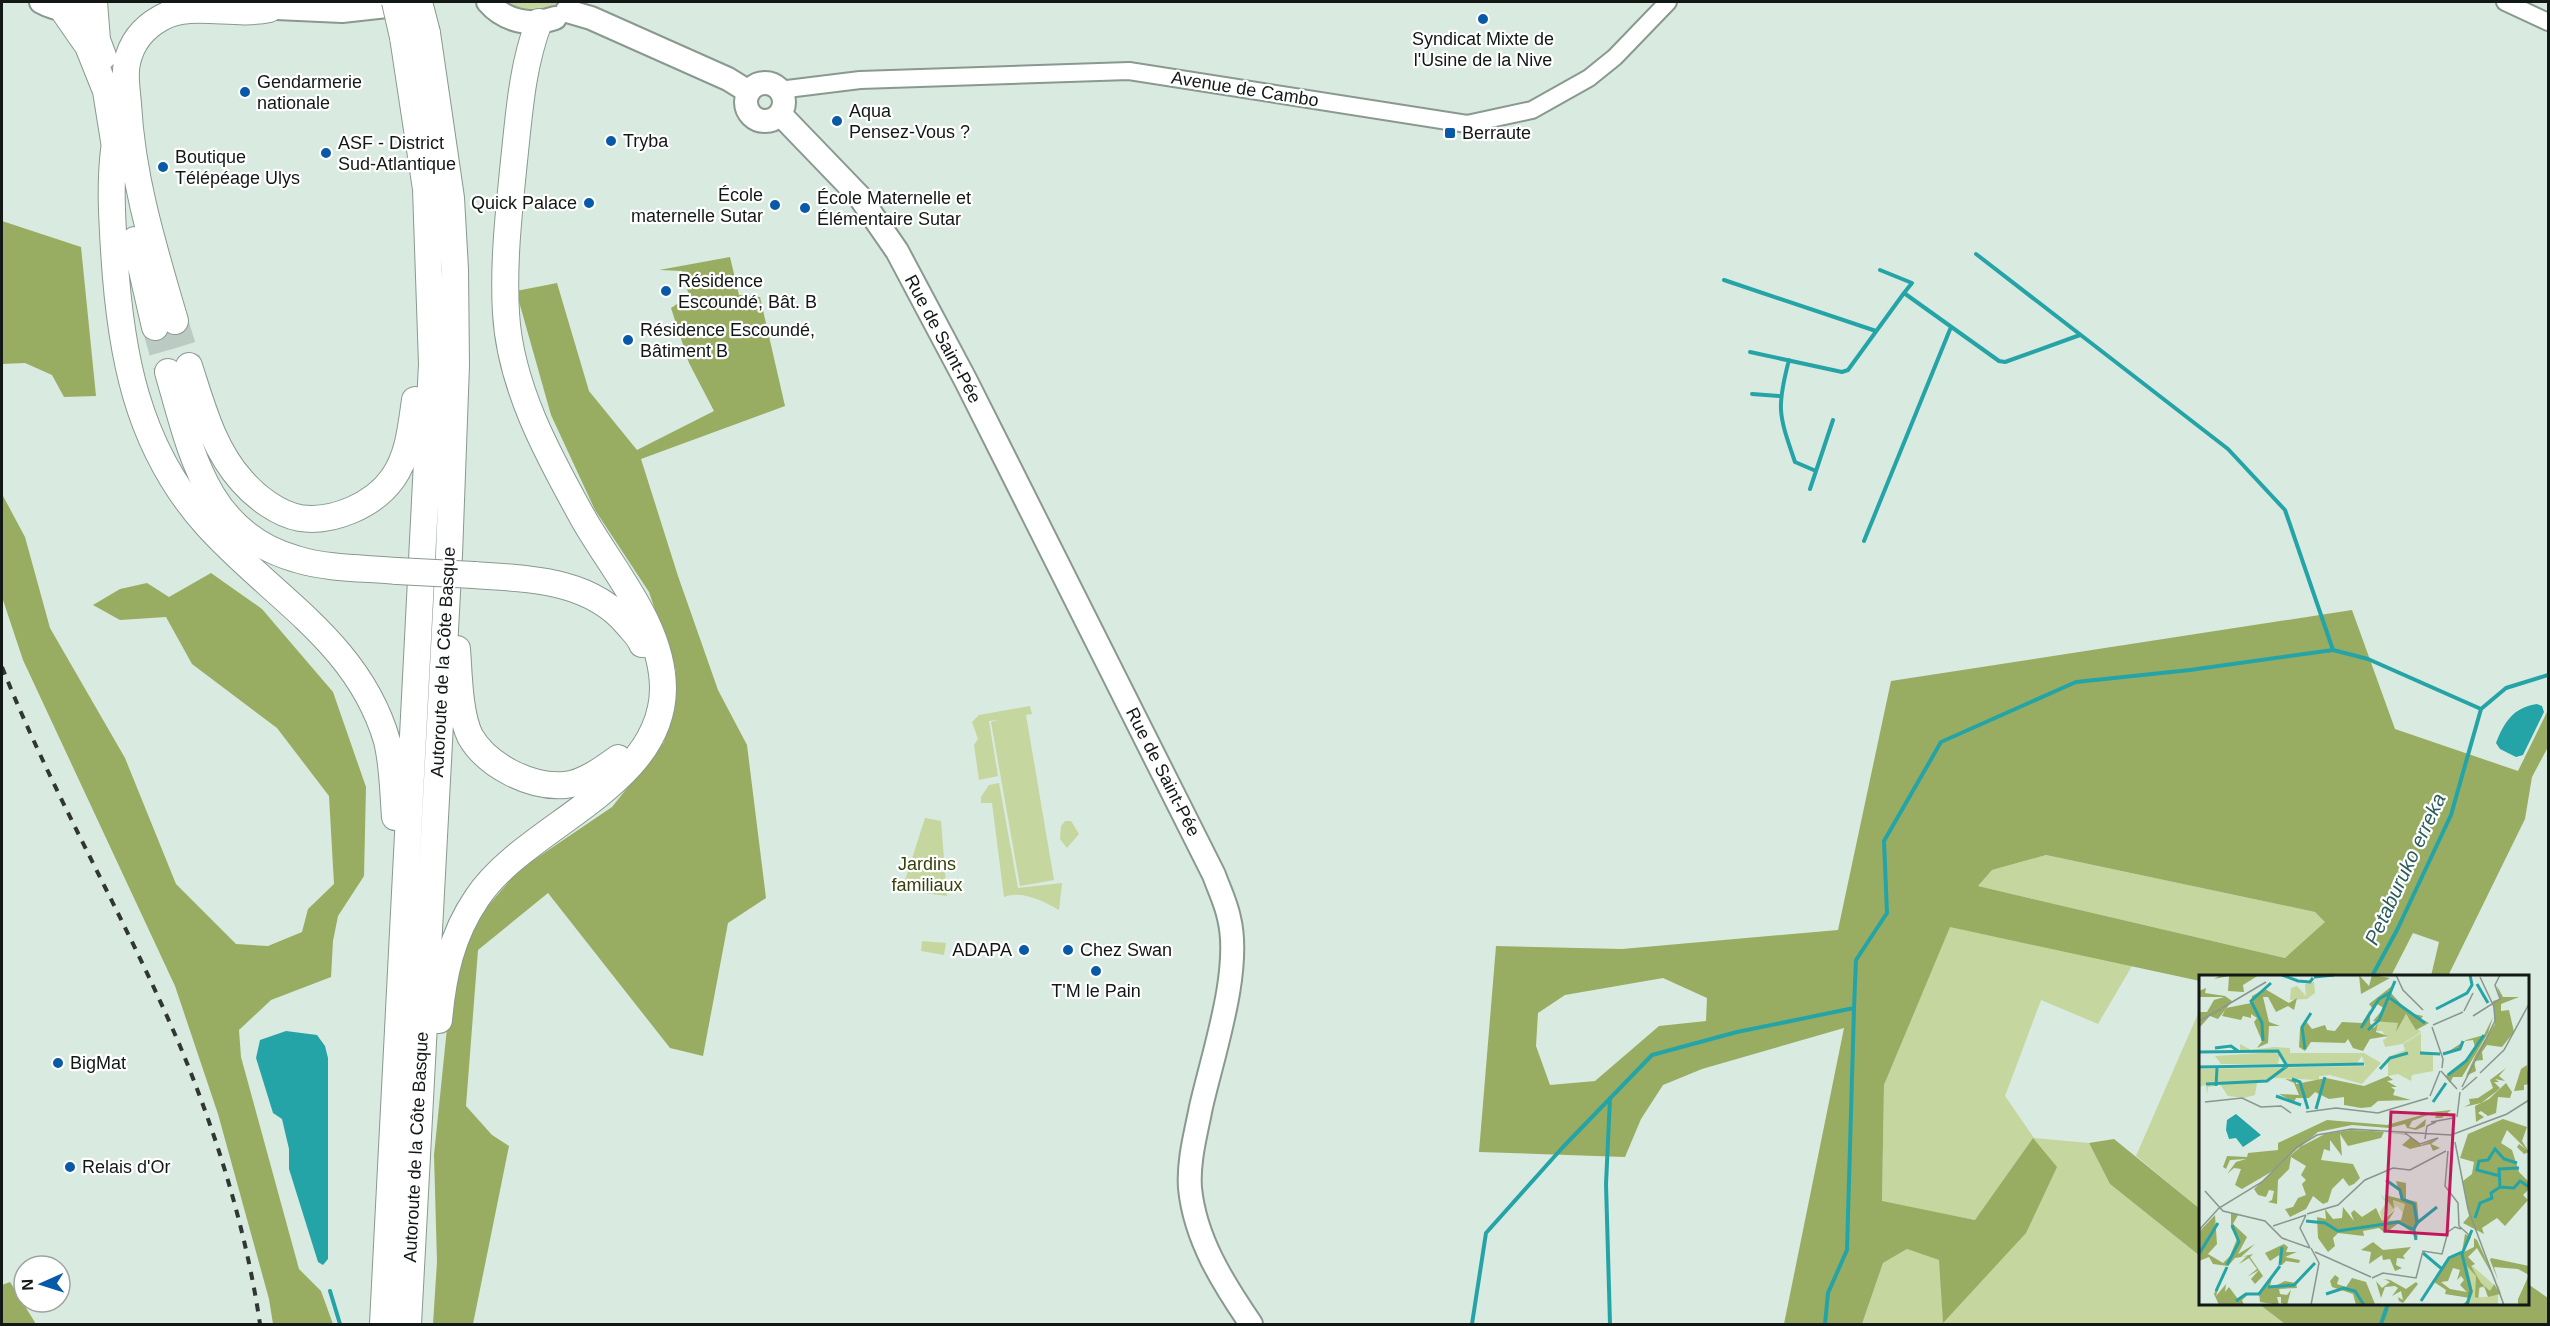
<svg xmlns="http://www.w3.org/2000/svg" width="2550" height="1326" font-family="Helvetica,sans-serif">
	<rect width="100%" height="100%" fill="#d9eae0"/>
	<path fill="#c5d69f" d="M 502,2 L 566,2 C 544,17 524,15 502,2 Z
		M 1030,706 L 1032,714 L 1026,715 L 1054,880 L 1020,886 L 991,722 L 998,720 L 989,721 L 998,776 L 979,780 L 974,745 L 978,739 L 972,722 L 979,715 Z
		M 999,783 L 1018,888 L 1062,883 L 1059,910 C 1043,901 1022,890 1004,897 L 992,803 L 981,803 L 981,797 L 989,785 Z
		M 925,818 L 941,821 L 947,896 L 902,890 Z
		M 1065,821 L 1071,821 L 1079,834 L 1067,848 L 1060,839 L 1061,826 Z
		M 2046,855 L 2315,912 L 2326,922 L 2285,958 L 1978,886 L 1992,870 Z
		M 1950,926 L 2132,966 L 2098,1024 L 2041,1000 L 2005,1096 L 2034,1138 L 2089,1143 L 2110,1184 L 2200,1256 L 2200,1304 L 2259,1304 L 2285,1324 L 1862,1324 L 1883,1263 L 1907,1249 L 1940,1260 L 1943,1322 L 2033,1138 L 1976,1220 L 1882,1202 L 1884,1085 Z
		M 922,941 L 946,943 L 944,955 L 921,951 Z
		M 2200,1009 L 2200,1209 L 2136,1156 Z"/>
	<path fill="#98ad61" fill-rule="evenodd" d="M 2,221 L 81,247 L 96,396 L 64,397 L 52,375 L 25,363 L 2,364 Z
		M 730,257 L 739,295 L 760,297 L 785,406 L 641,459 L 678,576 L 718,690 L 747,745 L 766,898 L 728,923 L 703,1056 L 670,1048 L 548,893 L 478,950 L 466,1106 L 492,1135 L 509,1146 L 473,1324 L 433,1324 L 437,1262 L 434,1155 L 452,979 L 467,930 L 519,870 L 612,807 L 664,742 L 676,671 L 649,592 L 595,510 L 551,415 L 516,291 L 557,283 L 589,391 L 637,450 L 714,411 L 689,363 L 671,308 L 689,296 L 682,271 L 659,270 Z
		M 2,494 L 25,537 L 50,628 L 125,758 L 176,884 L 236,944 L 268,946 L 302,932 L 308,909 L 334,884 L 329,796 L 277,728 L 192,664 L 166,617 L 120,620 L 93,605 L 120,589 L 147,583 L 169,597 L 211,573 L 262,609 L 333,692 L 366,787 L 364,876 L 338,916 L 333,941 L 331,977 L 271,1000 L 239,1030 L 241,1057 L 299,1269 L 321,1291 L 333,1324 L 273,1324 L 269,1299 L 218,1114 L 175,986 L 23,660 L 2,597 Z
		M 2352,610 L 2395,729 L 2518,771 L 2548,710 L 2548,747 L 2532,777 L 2525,819 L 2448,976 L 2431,976 L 2439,942 L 2413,933 L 2391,976 L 2200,976 L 2200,981 L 1950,927 L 1884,1085 L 1882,1201 L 1975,1220 L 2033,1138 L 2057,1167 L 2026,1233 L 1943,1323 L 1939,1260 L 1907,1249 L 1883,1263 L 1862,1324 L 1784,1324 L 1844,1028 L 1702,1069 L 1663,1085 L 1641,1119 L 1625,1157 L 1479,1152 L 1496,946 L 1622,949 L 1838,930 L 1891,681 ZM 2046,855 L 2315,912 L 2325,922 L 2285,958 L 1978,886 L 1992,870 ZM 1663,978 L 1707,998 L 1706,1021 L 1659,1026 L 1595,1081 L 1550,1085 L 1536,1046 L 1538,1013 L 1565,995 Z
		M 2114,1139 L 2200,1209 L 2200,1256 L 2110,1184 L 2089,1143 Z
		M 10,1282 L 36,1324 L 2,1324 L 2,1285 Z
		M 2528,1284 L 2548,1298 L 2548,1324 L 2285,1324 L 2259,1304 L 2528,1304 Z"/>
	<path fill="#25a4a7" d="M 2537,704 L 2542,706 L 2544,712 L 2523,755 L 2516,757 L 2500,749 L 2496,743 C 2504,722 2514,707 2537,704 Z
		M 286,1031 L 317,1035 L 325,1046 L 328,1058 L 328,1259 L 323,1265 L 318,1262 L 289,1169 L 289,1149 L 282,1119 L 273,1113 L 256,1058 L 260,1040 Z"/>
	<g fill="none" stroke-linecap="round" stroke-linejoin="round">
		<path stroke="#25a4a7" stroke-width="4" d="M 1976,254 L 2228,449 L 2285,510 L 2333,650
			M 1880,270 L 1912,283 L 1904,293
			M 1724,280 L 1876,331
			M 1750,352 L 1842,372 L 1848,370 L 1904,293 L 1999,361 L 2005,362 L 2080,335
			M 1789,360 C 1776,409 1779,415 1795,462 L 1816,471
			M 1752,394 L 1779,396
			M 1810,489 L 1833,420
			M 1864,541 L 1951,327
			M 2372,976 L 2397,930 L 2451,815 L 2481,709 L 2506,688 L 2548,675
			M 330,1291 L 340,1324
			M 1472,1324 L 1486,1233 L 1563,1147 L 1652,1055 L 1737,1032 L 1854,1008 L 1856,960 L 1887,913 L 1884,841 L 1941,742 L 2076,682 L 2190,670 L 2333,650 L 2368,659 L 2481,709
			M 1610,1324 L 1606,1184 L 1610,1098
			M 1825,1324 L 1828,1293 L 1847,1250 L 1854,1008
			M 2381,1324 L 2388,1304"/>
		<path stroke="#bbcac2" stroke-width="26" stroke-dasharray="26 13" stroke-linecap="butt" d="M 175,321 L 189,366
			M 155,327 L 168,372"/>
		<g stroke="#89998f" stroke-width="20">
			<path id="minor" d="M 2505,2 L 2548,22
				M 779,90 L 860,80 L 1129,71 L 1467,124 L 1532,110 L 1589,78 L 1615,57 L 1668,2"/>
		</g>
		<g stroke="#89998f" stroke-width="26">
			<path id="major" d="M 41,2 C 59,12 76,12 94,2
				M 488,2 C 504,21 531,27 555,18
				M 253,7 L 342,11 L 414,3
				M 567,11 L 591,18 L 728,79 L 749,92
				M746 102a19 19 0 1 1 38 0a19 19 0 1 1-38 0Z
				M 780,114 L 859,196 L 897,251 L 966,381 L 1214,875 C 1219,889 1226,903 1229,918 C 1242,970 1213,1054 1201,1107 C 1196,1133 1188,1161 1190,1188 C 1195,1239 1223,1283 1251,1324"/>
		</g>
		<g stroke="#89998f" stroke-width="28">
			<path id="highway" d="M 94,2 L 97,40 L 103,56
				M 63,10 L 88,46 L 106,91 L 118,166
				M 114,150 C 110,184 112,216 114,250 C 120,351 136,445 206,524 C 270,596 358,641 387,741 C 393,765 393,792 395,817
				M 135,240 L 155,327
				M 175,321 C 154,249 132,179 128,104 C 127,91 124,75 127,63 C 131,43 143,28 161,18 C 191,1 234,17 269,9
				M 189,366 C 202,406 213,449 242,481 C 256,497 278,514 300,518 C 333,523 374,505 393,478 C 409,455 411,427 415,400
				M 168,372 C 191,451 205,533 296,559 C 328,569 364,568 397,571
				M 474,575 C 529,579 590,579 628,625 C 633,631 639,636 642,644
				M 457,649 C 459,674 459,713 470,736 C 487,766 531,788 565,785 C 584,783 603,769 618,758
				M 439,1020 C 443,976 451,936 477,898 C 525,825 662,788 663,689 C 663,626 613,571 583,518 C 548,455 510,386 506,313 C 503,262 509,211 514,161 C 519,115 522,66 539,22
				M 383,1324 L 432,364 L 426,189 L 403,37
				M 408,1324 L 449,555 L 456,365 L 455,269 L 451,198 L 427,33"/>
		</g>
		<use href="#minor" stroke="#fff" stroke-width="16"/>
		<use href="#major" stroke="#fff" stroke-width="22"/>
		<use href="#highway" stroke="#fff" stroke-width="26"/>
		<path stroke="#303733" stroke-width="4" stroke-dasharray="8 8" stroke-linecap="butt" d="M 2,667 C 54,797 125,917 180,1046 C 217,1135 246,1229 260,1324"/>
		<g stroke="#89998f" stroke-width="28" stroke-linecap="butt">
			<path id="highway-bridge" d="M 395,2 L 403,37
				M 419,2 L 427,33
				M 397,571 L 474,575"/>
		</g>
		<use href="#highway-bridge" stroke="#fff" stroke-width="26"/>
	</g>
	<g fill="#0859a7" stroke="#fff" stroke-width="2">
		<circle cx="1483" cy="19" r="6"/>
		<circle cx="245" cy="92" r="6"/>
		<circle cx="837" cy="121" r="6"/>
		<rect x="1444" y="127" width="12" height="12" rx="3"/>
		<circle cx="611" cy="141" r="6"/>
		<circle cx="326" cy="153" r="6"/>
		<circle cx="163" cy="167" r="6"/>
		<circle cx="589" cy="203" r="6"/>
		<circle cx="775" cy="205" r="6"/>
		<circle cx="805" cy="208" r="6"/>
		<circle cx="666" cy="291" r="6"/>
		<circle cx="628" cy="340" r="6"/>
		<circle cx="1024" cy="950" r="6"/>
		<circle cx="1068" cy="950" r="6"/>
		<circle cx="1096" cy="971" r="6"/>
		<circle cx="58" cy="1063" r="6"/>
		<circle cx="70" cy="1167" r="6"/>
	</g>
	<g text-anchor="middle" stroke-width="4.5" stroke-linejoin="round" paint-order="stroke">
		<g font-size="18" fill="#121815" stroke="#fff" text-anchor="start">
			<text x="1483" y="45" text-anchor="middle">Syndicat Mixte de<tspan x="1483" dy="21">l'Usine de la Nive</tspan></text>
			<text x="257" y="88">Gendarmerie<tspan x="257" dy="21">nationale</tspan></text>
			<text x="849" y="117">Aqua<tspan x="849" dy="21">Pensez-Vous ?</tspan></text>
			<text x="1462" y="139">Berraute</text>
			<text x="623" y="147">Tryba</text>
			<text x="338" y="149">ASF - District<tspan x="338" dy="21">Sud-Atlantique</tspan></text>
			<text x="175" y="163">Boutique<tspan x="175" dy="21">Télépéage Ulys</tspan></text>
			<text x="763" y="201" text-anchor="end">École<tspan x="763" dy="21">maternelle Sutar</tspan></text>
			<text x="817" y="204">École Maternelle et<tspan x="817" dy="21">Élémentaire Sutar</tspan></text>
			<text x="577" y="209" text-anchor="end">Quick Palace</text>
			<text x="678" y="287">Résidence<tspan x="678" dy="21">Escoundé, Bât. B</tspan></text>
			<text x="640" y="336">Résidence Escoundé,<tspan x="640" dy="21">Bâtiment B</tspan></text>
			<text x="1012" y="956" text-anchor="end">ADAPA</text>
			<text x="1080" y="956">Chez Swan</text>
			<text x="1096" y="997" text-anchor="middle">T'M le Pain</text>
			<text x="70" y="1069">BigMat</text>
			<text x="82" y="1173">Relais d'Or</text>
		</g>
		<g font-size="18" fill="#121815" stroke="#fff">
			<text transform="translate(1245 89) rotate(9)" y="6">Avenue de Cambo</text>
			<text transform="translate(943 339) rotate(62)" y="6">Rue de Saint-Pée</text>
			<text transform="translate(443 662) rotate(-87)" y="6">Autoroute de la Côte Basque</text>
			<text transform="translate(1163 772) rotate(63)" y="6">Rue de Saint-Pée</text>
			<text transform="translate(416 1147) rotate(-87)" y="6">Autoroute de la Côte Basque</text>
		</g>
		<g font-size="18" fill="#354207" stroke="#fff">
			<text x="927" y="870">Jardins<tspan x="927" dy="21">familiaux</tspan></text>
		</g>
		<g font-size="20" font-style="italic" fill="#2c5d5e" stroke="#fff">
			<text transform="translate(2405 869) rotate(-65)" y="7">Petaburuko erreka</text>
		</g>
	</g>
	<g transform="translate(2199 975)">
		<rect width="330" height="330" fill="#d9eae0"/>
		<path d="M 115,7 L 116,18 L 108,24 L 91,25 L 92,13 L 98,11 L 107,21 L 106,9 ZM 206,39 L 222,57 L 203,69 L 186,72 L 184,65 L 188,63 L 183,56 L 177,56 L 179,46 L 200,48 ZM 222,58 L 222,76 L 234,79 L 234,96 L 213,100 L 212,106 L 199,99 L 189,101 L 189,82 L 206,75 L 204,69 ZM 41,69 L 52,75 L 75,72 L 91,73 L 91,78 L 165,78 L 182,88 L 163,109 L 131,100 L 120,101 L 120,105 L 77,103 L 58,108 L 56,120 L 45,123 L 29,121 L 18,105 L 16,111 L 9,112 L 8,120 L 7,110 L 0,112 L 0,94 L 166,91 L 163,81 L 158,88 L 87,89 L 80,75 L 41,76 ZM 75,77 L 81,80 L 79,89 L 22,89 L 16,81 ZM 181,219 L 193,230 L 194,225 L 206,229 L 204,238 L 198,231 L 183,246 L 181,237 L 187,228 ZM 270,288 L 294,309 L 291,319 L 287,313 L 281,312 L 280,322 L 290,322 L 299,316 L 299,330 L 268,330 L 273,318 L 266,289 Z" fill="#c5d69f"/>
		<path d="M 22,0 L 60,0 L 44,10 L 45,17 L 29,16 L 30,1 L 15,4 ZM 160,0 L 170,11 L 173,0 L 191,3 L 162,19 ZM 193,11 L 192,18 L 210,38 L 224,41 L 222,44 L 230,48 L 217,55 L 207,39 L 197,57 L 199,48 L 174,46 L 185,33 L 178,29 L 174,34 L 170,29 ZM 298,11 L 304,22 L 320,22 L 302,29 L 302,36 L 310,35 L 315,57 L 303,72 L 288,70 L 283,77 L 284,85 L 275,86 L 277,96 L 267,101 L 277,79 L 296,49 L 294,26 L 301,24 ZM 7,13 L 6,18 L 26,21 L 33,26 L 19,44 L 11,41 L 1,52 L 0,37 L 8,37 L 15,25 L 25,22 L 0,22 L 0,16 ZM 66,14 L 90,28 L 98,23 L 95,35 L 89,31 L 77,37 L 69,22 L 64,22 L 70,47 L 81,51 L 70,51 L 69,68 L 58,73 L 63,66 L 55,47 L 58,43 L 52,39 L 52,43 L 44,41 L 42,45 L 23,41 L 27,33 L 52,28 L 53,21 ZM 171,35 L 171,48 L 175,53 L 179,48 L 177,57 L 189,61 L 171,64 L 164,76 L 154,73 L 149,64 L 146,68 L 112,67 L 106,76 L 100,72 L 101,54 L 106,45 L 113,54 L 126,50 L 128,55 L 136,56 L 143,47 L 163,48 ZM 294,42 L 289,58 L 263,102 L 254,102 L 251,108 L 246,101 L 268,86 L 276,72 L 274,65 L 266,66 L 260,75 L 244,80 L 267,65 L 285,60 ZM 328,90 L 330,109 L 325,110 L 325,115 L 315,116 L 322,94 ZM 307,93 L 300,101 L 306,106 L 296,104 L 300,107 L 295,107 L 301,113 L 298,116 L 282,128 L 265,132 L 271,129 L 270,124 L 279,123 L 294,113 L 291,105 ZM 189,101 L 194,105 L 188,106 L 198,112 L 192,112 L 196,115 L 194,120 L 212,125 L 179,126 L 172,132 L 162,133 L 145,130 L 145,122 L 130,124 L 116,117 L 110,123 L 97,123 L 95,127 L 80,119 L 100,120 L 95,108 L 86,104 L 97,105 L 97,109 L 127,103 L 165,111 ZM 307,108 L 313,117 L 311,123 L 299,122 L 297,138 L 289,141 L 282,136 L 279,138 L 285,142 L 277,147 L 276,131 L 290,124 ZM 252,135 L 243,143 L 236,143 L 238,138 L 234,138 L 213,146 L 210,152 L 216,153 L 227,144 L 226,151 L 217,155 L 208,153 L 206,149 L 190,153 L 153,150 L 119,157 L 72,197 L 43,214 L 36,210 L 42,194 L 35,193 L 28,199 L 37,187 L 47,184 L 31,185 L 27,194 L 24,192 L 28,181 L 48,182 L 49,178 L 79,175 L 79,168 L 128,145 L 188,150 L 233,137 ZM 304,144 L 328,152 L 323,166 L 330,177 L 325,179 L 318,172 L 320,169 L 328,175 L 308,155 L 302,168 L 313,175 L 320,197 L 330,207 L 330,214 L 324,220 L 329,225 L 306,251 L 298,243 L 283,253 L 285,259 L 264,248 L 270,241 L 264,206 L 273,199 L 275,187 L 261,183 L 269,159 ZM 151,155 L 174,156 L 208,159 L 222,170 L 240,163 L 232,169 L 241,173 L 234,176 L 231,169 L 211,174 L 203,170 L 211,163 L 209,160 L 185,157 L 182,163 L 149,171 L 141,159 L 143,181 L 131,165 L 131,176 L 125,174 L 122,185 L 154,189 L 161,203 L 155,209 L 150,211 L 144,203 L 133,214 L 129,227 L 124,229 L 114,221 L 107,234 L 91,242 L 86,234 L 94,232 L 99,223 L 107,220 L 103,209 L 107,205 L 102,200 L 107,191 L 92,182 L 90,194 L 79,205 L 78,229 L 69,227 L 73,225 L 75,216 L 70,215 L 67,222 L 59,220 L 55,214 L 99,173 L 126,159 ZM 197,206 L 207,208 L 207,224 L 218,227 L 220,249 L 212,256 L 219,261 L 217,265 L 216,260 L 200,248 L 186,258 L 180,253 L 164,256 L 165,261 L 139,258 L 134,263 L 136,271 L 129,277 L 119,263 L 118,242 L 127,244 L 126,234 L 134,244 L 143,243 L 144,232 L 155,246 L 152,238 L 155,235 L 163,242 L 177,233 L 183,246 L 196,235 L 189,246 L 202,245 L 206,229 L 194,225 L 195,234 L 186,223 L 186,220 L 202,224 ZM 32,238 L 39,240 L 34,249 L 48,262 L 39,279 L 56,269 L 42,282 L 54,279 L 51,282 L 64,301 L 56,309 L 52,304 L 60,295 L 48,302 L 58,294 L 50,283 L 40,289 L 48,281 L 36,283 L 29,291 L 14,289 L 10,282 L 0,286 L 0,257 L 16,240 L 18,269 L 9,279 L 24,288 L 31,281 L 38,264 L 32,253 ZM 266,259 L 272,262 L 265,277 L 275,272 L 275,263 L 278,265 L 298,308 L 301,316 L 304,329 L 301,319 L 289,322 L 285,311 L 280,313 L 279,323 L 276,322 L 277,301 L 268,291 L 274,317 L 269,330 L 263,330 L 271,323 L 246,319 L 247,315 L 235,307 L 248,285 L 263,277 ZM 278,273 L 298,308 L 300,317 L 295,309 L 291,316 L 282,308 L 272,291 L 276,289 L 269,282 ZM 254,293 L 261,295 L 258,305 L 262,301 L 265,305 L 261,310 L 268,317 L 251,314 L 242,307 L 249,306 ZM 174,267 L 184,275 L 212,272 L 204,281 L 206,284 L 198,283 L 197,290 L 203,293 L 196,296 L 191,284 L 184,285 L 183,280 L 170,289 L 172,277 L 162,275 ZM 85,269 L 89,272 L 87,277 L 98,277 L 86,282 L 101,285 L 100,288 L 87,286 L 83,290 L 80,280 L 71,286 L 66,278 ZM 292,283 L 330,291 L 330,330 L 319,330 L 319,324 L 330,300 L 319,294 L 295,292 L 299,305 L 291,285 ZM 24,298 L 17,321 L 27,309 L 26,317 L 30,312 L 39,324 L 51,318 L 43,325 L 45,330 L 20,330 L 15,319 ZM 74,299 L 71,311 L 74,312 L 86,306 L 97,308 L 98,313 L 80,314 L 81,319 L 88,320 L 92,315 L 88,330 L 82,328 L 82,322 L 78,322 L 80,330 L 61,327 L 60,318 ZM 136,300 L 140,303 L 138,309 L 147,312 L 153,303 L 167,307 L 176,329 L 157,330 L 154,319 L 133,312 L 131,306 ZM 185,304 L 191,305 L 207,314 L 217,307 L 219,309 L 204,328 L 200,326 L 199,322 L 204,325 L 202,316 L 193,321 L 199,313 L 196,311 L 186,312 L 182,323 L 177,306 L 183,313 L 191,307 Z" fill="#98ad61" fill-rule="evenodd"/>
		<path d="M 37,139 L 62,160 L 44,172 L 37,163 L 30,164 L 27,155 L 28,145 Z" fill="#25a4a7"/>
		<path fill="none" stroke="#25a4a7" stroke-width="3" d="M 83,0 L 99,6 L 111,7 L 114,3M 115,2 L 135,0M 278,9 L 289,28M 191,23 L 226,48M 237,34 L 268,18 L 273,10 L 271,0M 162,53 L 180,24 L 192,17M 169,55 L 180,45 L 196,6M 64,66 L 63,48 L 52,26 L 72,8M 16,73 L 32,71 L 39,76M 106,74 L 103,52 L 112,38M 0,77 L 79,76 L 88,91 L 68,106 L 7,109M 221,78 L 241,79M 244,79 L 261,74 L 264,66M 0,92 L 165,89M 181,94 L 191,83 L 209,78M 249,100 L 267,86 L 285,60M 93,104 L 101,107 L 109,134M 17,111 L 18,93M 77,121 L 102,130M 234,127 L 247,108M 117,134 L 126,102M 301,201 L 278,195 L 280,186 L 289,185 L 296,174 L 305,184 L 318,188M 187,205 L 201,215 L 203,224 L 215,229 L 218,248 L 215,254M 301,212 L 300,194 L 320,193M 276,243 L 281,228 L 293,223 L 292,218 L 301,212 L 315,213 L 321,206 L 330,212M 107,246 L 126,248 L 139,256 L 199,247 L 215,255 L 217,265M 218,248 L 238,232M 224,278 L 243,294M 0,279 L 19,248M 28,290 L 40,267 L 33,250M 81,290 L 83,272M 69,312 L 95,310 L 116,288M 17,316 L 28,292M 127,319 L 145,313 L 156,316 L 165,330M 37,326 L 47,319 L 60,319 L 81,291M 222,326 L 250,283 L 263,277M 268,330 L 272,316 L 263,279 L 273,255"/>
		<path fill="none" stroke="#89968f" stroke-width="1.5" d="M 197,0 L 204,15 L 224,35M 23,33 L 67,7M 265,36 L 274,18M 274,41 L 301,24 L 296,10 L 301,0M 0,46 L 22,34M 234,50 L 264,37M 233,52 L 244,84 L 243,93M 242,96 L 258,114M 281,98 L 305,75 L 330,29M 263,112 L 296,46 L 295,32 L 281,2M 263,115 L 278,102M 231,121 L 241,96M 6,127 L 43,123 L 62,132 L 82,131 L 92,138M 107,137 L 137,133 L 179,138 L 229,123M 258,142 L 261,117M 232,147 L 254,143M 206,158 L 221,169 L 239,163M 226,164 L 228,151 L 237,147M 256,167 L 269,234 L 305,330M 249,176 L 246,211 L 259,228 L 260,251 L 270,260M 6,216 L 24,236 L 66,246 L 83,263 L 111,273M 108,239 L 139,230 L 166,205 L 194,193 L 211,195 L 247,176M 107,240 L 101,253 L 111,273M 74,251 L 107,240M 0,255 L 20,233 L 63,207 L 98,172 L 118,160 L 152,154 L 252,160 L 308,139 L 330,125M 116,277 L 172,302M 173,303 L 184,298 L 217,303 L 224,276 L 243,279 L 249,257 L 256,252 L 262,254M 112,330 L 120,288 L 112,273"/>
		<path fill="#c2185b" fill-opacity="0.15" stroke="#c2185b" stroke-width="3" d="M 192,137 L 255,140 L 248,260 L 186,256 Z"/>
		<rect width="330" height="330" fill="none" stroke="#121815" stroke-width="3"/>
	</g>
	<rect width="2550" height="1326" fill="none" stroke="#121815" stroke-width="6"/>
	<g transform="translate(42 1284) rotate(267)"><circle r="28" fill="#ffffff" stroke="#a0a3a1" stroke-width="1.5"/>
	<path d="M0-4.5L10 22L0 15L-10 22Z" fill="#0859a7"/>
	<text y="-9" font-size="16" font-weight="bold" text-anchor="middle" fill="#121815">N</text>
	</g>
</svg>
